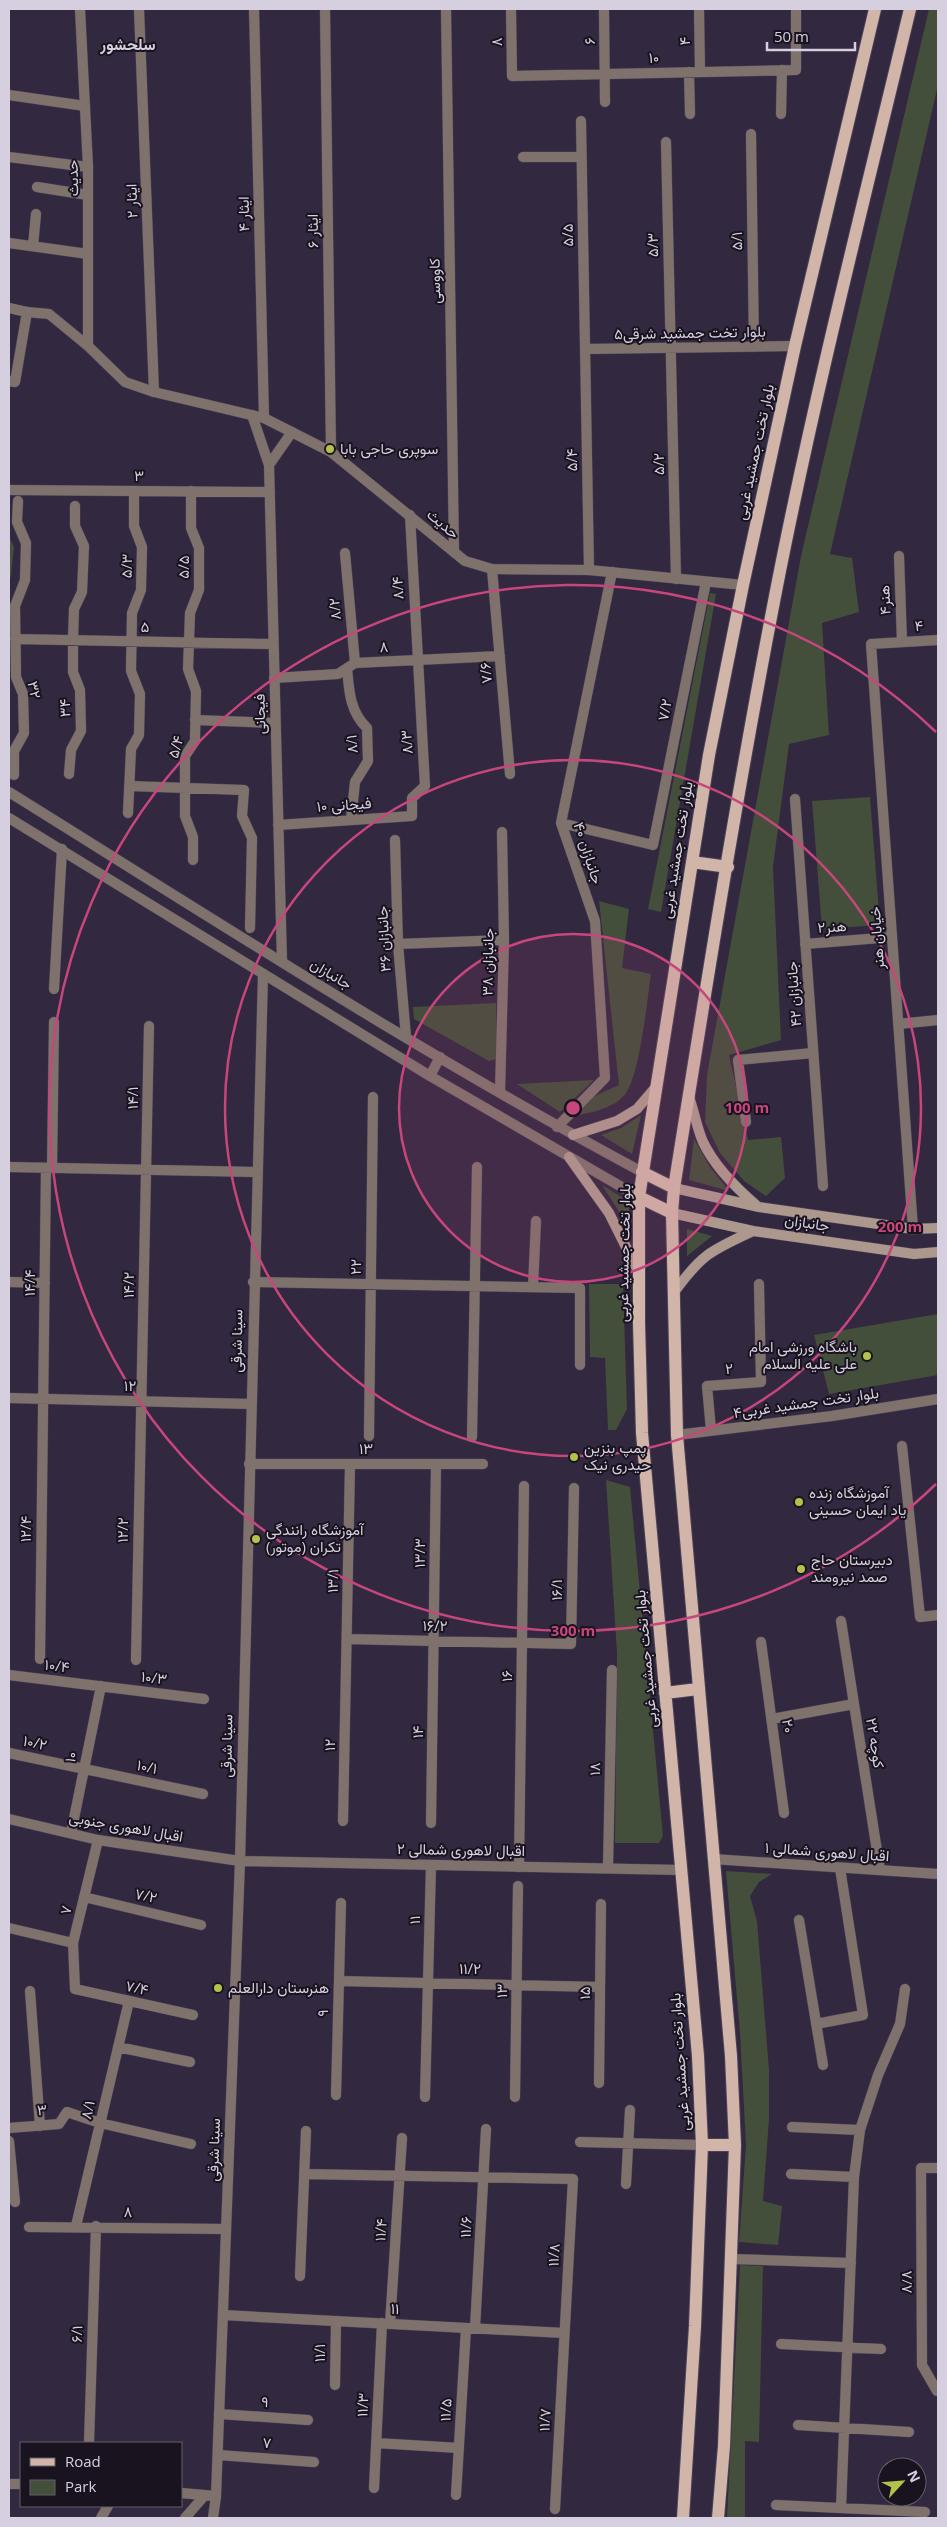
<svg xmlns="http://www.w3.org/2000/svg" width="947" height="2527" font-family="'Open Sans',Vazirmatn,sans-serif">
	<rect width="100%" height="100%" fill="#322840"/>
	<path fill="#434e3b" d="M 929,9 L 938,9 L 938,85 L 830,554 L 852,558 L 859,612 L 822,623 L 829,735 L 789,744 L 773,867 L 781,1040 L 729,1055 L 748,1140 L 781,1137 L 785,1178 L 766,1196 L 744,1181 L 720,1153 L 705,1122 L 707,1075 L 801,556 Z
		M 9,496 L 10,538 L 14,547 L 11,576 L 9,581 Z
		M 710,593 L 716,594 L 661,912 L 648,909 Z
		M 870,797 L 880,925 L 822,929 L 812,801 Z
		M 599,901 L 629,909 L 622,968 L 651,974 C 647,1001 640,1073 626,1093 C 616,1107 595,1112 578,1115 C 582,1099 606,1091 619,1085 Z
		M 496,1003 L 496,1059 L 489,1061 L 414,1019 L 413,1007 Z
		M 594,1080 L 560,1112 L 517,1084 Z
		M 641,1115 L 632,1154 L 601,1135 L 621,1128 Z
		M 694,1139 L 710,1167 L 729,1191 L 689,1180 Z
		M 602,1185 L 629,1202 L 629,1227 Z
		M 687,1229 L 712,1236 L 687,1256 Z
		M 589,1284 L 623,1284 L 627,1409 L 616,1430 L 608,1430 L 605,1358 L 590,1357 Z
		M 938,1314 L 938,1375 L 829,1394 L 814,1335 Z
		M 606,1480 L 630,1487 L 663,1836 L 659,1843 L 615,1843 L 617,1653 Z
		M 726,1871 L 772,1874 L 759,1882 L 750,1896 L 757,1921 L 769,2070 L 769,2119 L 763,2201 L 782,2206 L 778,2245 L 739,2242 L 746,2145 L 740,2033 Z
		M 740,2265 L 763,2266 L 759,2442 L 745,2441 L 745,2518 L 727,2518 Z"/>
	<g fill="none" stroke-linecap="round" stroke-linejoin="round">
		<g stroke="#4c4359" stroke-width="11">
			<path id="minor" d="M 139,9 L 154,392
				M 254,9 L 264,418
				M 325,9 L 331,452
				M 446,9 L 454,552
				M 511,9 L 512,76 L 796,70 L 796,9
				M 604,9 L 605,102
				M 699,9 L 700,72
				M 689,72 L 690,114
				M 9,95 L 85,106
				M 781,114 L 782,70
				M 581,121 L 589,570
				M 751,134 L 754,347
				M 666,142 L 676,579
				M 9,157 L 88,167
				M 523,157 L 581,157
				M 37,187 L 88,195
				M 9,243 L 88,254
				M 33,246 L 36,214
				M 9,308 L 27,312 L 15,382 L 9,381
				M 585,349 L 795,346
				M 252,415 L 269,465 L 282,962
				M 269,465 L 292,432
				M 9,490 L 270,492
				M 191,491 L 191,528 L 199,548 L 199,590 L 190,613 L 188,669 L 196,691 L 195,741 L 185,756 L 185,816 L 193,837 L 193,860
				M 345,553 L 355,663
				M 899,556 L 902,642
				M 492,569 L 510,774
				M 15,639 L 273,644
				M 347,668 C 349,691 350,712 367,728 L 368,761 L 355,782 L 351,820
				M 274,678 L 338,674 L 355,663 L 500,656
				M 195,720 L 275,723
				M 69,774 L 71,750 L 81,731 L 80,690 L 73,672 L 73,640 L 74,609 L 82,592 L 84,546 L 75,526 L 75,506
				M 14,775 L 14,751 L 24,733 L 23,694 L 16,677 L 15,606 L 25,580 L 26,543 L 17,522 L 18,501
				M 129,786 L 244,790 L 242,816 L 252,838 L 250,928
				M 795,799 L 823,1186
				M 128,813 L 131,749 L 139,735 L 140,694 L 131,671 L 132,613 L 141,590 L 142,547 L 134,526 L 134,491
				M 561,823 L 653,845 L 706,582
				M 278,825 L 412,816 L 412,798 L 425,786 L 410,515
				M 395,840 L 398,944 L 406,1037
				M 398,944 L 504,940
				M 805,944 L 892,937
				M 54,989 L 62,849
				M 898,1024 L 938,1020
				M 500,1092 L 504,940 L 502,832
				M 746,1122 L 738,1060 L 813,1053
				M 557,1127 L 605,1078 L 595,921 L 561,823 L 612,572
				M 9,1167 L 256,1172
				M 52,1168 L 54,1022
				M 913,1229 L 871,644 L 938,640
				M 9,1282 L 45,1283
				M 253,1282 L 580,1288 L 580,1365
				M 533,1287 L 536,1221
				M 9,1398 L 251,1404
				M 711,1430 L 707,1386 L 761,1382 L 759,1284
				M 677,1435 L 832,1416 L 938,1399
				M 369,1436 L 373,1097
				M 472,1437 L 477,1167
				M 902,1446 L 920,1617 L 938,1615
				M 249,1464 L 483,1464
				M 841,1621 L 880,1870
				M 347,1639 L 571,1644 L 574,1488
				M 761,1642 L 784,1813
				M 40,1659 L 46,1168
				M 136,1660 L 149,1026
				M 9,1675 L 204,1699
				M 772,1719 L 854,1704
				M 9,1753 L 203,1794
				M 343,1821 L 350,1464
				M 431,1823 L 436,1464
				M 71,1833 L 101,1686
				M 98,1840 L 73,1943 L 75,1989 L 193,2015
				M 519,1867 L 524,1486
				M 608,1868 L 612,1670
				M 84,1897 L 201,1925
				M 799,1920 L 823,2065
				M 9,1928 L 73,1943
				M 339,1981 L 600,1987
				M 30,1991 L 40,2126
				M 816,2024 L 863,2015 L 840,1868
				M 118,2047 L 190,2062
				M 599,2083 L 601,1904
				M 336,2095 L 341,1903
				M 425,2097 L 431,1865
				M 515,2097 L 518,1886
				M 792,2127 L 860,2130
				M 9,2128 L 59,2124 L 67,2112 L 100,2123 L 191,2144
				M 9,2141 L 15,2202
				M 580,2142 L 702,2145
				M 304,2174 L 573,2179 L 555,2509
				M 791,2174 L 854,2177
				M 626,2184 L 630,2110
				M 76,2226 L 129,2001
				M 29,2227 L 226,2229
				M 731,2259 L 851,2263
				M 300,2276 L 306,2131
				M 223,2315 L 564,2333
				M 390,2324 L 402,2138
				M 475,2328 L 486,2129
				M 781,2344 L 881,2349
				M 335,2385 L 336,2321
				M 937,2391 L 922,2365 L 921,2168 L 938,2168
				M 219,2414 L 308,2420
				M 798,2425 L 909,2432
				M 89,2443 L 96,2226
				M 376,2443 L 459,2448
				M 218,2455 L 314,2462
				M 9,2484 L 21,2484
				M 374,2488 L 382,2323
				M 181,2493 L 216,2496
				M 456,2495 L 466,2328
				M 776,2505 L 925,2512
				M 841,2508 L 854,2177 L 860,2130 L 878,2075 L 900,2024 L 905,1989
				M 101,2518 L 108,2506
				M 185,2518 L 205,2495"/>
		</g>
		<g stroke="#4c4359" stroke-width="11">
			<path id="tertiary" d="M 80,9 L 88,167 L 88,346
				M 27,312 L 49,314 L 88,346 L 125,382 L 154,392 L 264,418 L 331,452 L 465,561 L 492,569 L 589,570 L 743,585
				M 9,792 C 218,922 425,1056 642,1172
				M 9,818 L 430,1076 L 639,1197
				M 430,1076 L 440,1057
				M 9,1819 L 98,1840 L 240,1861 L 681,1870
				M 713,1859 L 938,1874
				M 213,2518 L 216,2496 L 240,1861 L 263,974"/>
		</g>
		<g stroke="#4c4359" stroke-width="11">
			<path id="secondary" d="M 689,1097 C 694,1111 697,1128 703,1142 C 715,1167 735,1187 756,1205
				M 573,1135 L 617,1121 L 637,1109 L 655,1088
				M 569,1157 L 609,1213 L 638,1271
				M 674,1188 L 759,1207 L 913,1229 L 938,1228
				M 672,1213 L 753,1231 L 914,1254 L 938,1252
				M 675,1291 C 702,1254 712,1250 753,1231"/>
		</g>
		<g stroke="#4c4359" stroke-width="14">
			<path id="primary" d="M 692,862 L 728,867
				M 642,1172 L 674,1188
				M 639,1197 L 672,1213
				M 665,1693 L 698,1689
				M 702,2145 L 735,2145
				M 683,2518 L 695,2326 L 702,2145 L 698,2056 L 642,1433 L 639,1323 L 639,1197 L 709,755 L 743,585 L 795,346 L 875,9
				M 718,2518 L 724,2446 L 735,2145 L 731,2056 L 677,1435 L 672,1213 L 674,1188 C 706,987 738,786 777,586 C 815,392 864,201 910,9"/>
		</g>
		<use href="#minor" stroke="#7f726c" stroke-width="10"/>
		<use href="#tertiary" stroke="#7f726c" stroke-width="10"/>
		<use href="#secondary" stroke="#ad988e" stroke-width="10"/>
		<use href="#primary" stroke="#d1b5a9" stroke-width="12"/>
	</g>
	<circle cx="573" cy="1108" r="174" fill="#c7467c" fill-opacity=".12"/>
	<g fill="none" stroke="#c7467c" stroke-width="2.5">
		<circle cx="573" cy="1108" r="174"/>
		<circle cx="573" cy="1108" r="348"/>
		<path d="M936 1484A523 523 0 1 1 936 732"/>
	</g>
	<g fill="#b4c24a" stroke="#18131e" stroke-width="2">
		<circle cx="330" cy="449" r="5"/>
		<circle cx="867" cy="1356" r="5"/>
		<circle cx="574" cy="1457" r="5"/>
		<circle cx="799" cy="1502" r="5"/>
		<circle cx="256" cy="1539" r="5"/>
		<circle cx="801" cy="1569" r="5"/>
		<circle cx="218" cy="1988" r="5"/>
	</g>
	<g text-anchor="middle" stroke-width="4" stroke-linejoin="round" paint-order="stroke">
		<g font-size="15" fill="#d5cfdf" stroke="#18131e">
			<text transform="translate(590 41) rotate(-91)" y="5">۶</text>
			<text transform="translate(685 41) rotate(-91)" y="5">۴</text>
			<text transform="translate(497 42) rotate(-91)" y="5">۸</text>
			<text transform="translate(654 58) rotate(-1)" y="5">۱۰</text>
			<text transform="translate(73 178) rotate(-91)" y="5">حدیث</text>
			<text transform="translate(132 201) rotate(-92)" y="5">ایثار ۲</text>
			<text transform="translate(244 214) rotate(-91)" y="5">ایثار ۴</text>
			<text transform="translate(313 231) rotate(-91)" y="5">ایثار ۶</text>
			<text transform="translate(568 235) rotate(-91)" y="5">۵/۵</text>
			<text transform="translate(737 241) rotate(-91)" y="5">۵/۱</text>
			<text transform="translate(653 245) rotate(-91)" y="5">۵/۳</text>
			<text transform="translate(435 281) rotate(-91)" y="5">کاووسی</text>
			<text transform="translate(690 333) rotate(-1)" y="5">بلوار تخت جمشید شرقی۵</text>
			<text transform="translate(755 452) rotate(-78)" y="5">بلوار تخت جمشید غربی</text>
			<text transform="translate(572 460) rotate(-91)" y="5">۵/۴</text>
			<text transform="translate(659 464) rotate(-91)" y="5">۵/۲</text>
			<text transform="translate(139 476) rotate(1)" y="5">۳</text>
			<text transform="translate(443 524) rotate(40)" y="5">حدیث</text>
			<text transform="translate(127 566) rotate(-89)" y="5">۵/۳</text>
			<text transform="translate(184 567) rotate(-89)" y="5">۵/۵</text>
			<text transform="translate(398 588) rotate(-93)" y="5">۸/۴</text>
			<text transform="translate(885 600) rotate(-92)" y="5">هنر۴</text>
			<text transform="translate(335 609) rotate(-95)" y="5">۸/۲</text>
			<text transform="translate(919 626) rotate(-4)" y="5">۴</text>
			<text transform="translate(145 627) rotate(1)" y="5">۵</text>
			<text transform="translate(384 647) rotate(-3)" y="5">۸</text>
			<text transform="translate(486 673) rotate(-95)" y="5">۷/۶</text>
			<text transform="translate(34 690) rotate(77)" y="5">۳۲</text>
			<text transform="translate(65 708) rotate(-91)" y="5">۳۴</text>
			<text transform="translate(665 710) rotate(-79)" y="5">۷/۲</text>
			<text transform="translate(260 714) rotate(-91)" y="5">فیجانی</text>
			<text transform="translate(407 742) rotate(-94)" y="5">۸/۳</text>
			<text transform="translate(352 744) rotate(-94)" y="5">۸/۱</text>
			<text transform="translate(176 747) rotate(-75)" y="5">۵/۴</text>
			<text transform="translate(344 805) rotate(-4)" y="5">فیجانی ۱۰</text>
			<text transform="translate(677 850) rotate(-81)" y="5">بلوار تخت جمشید غربی</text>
			<text transform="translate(588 853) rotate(72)" y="5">۴۰ جانبازان</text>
			<text transform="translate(832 927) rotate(-4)" y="5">هنر۲</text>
			<text transform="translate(877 938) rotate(-94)" y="5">خیابان هنر</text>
			<text transform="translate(384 939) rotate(-93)" y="5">۳۶ جانبازان</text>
			<text transform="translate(488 962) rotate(-89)" y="5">۳۸ جانبازان</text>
			<text transform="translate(331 974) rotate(31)" y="5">جانبازان</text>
			<text transform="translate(794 994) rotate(-94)" y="5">۴۲ جانبازان</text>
			<text transform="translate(133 1098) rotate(-89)" y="5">۱۴/۱</text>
			<text transform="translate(807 1223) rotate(8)" y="5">جانبازان</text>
			<text transform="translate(624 1253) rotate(-89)" y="5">بلوار تخت جمشید غربی</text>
			<text transform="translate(356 1267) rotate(-89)" y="5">۲۲</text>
			<text transform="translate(30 1283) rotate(-89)" y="5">۱۴/۴</text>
			<text transform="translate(129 1285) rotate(-89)" y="5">۱۴/۲</text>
			<text transform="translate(237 1341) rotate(-89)" y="5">سینا شرقی</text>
			<text transform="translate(729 1369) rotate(-4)" y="5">۲</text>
			<text transform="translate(130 1386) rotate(1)" y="5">۱۲</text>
			<text transform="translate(806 1403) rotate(-8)" y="5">بلوار تخت جمشید غربی۴</text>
			<text x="366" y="1454">۱۳</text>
			<text transform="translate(26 1529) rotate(-89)" y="5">۱۲/۴</text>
			<text transform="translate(123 1530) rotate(-89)" y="5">۱۲/۲</text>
			<text transform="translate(420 1553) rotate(-89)" y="5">۱۳/۳</text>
			<text transform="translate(333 1581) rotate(-89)" y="5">۱۳/۱</text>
			<text transform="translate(557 1590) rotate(-89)" y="5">۱۶/۱</text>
			<text transform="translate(435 1626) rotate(1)" y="5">۱۶/۲</text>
			<text transform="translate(646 1659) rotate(-95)" y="5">بلوار تخت جمشید غربی</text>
			<text transform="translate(57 1666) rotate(7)" y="5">۱۰/۴</text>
			<text transform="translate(507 1676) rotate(-89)" y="5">۱۶</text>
			<text transform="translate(154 1678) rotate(7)" y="5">۱۰/۳</text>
			<text transform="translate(788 1726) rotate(82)" y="5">۲۰</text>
			<text transform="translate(418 1732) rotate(-89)" y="5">۱۴</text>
			<text transform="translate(35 1743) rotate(12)" y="5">۱۰/۲</text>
			<text transform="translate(875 1743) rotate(81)" y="5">کوچه ۲۲</text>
			<text transform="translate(330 1745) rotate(-89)" y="5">۱۲</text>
			<text transform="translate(227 1746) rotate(-89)" y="5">سینا شرقی</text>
			<text transform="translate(71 1757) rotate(-78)" y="5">۱۰</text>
			<text transform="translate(147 1767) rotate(12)" y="5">۱۰/۱</text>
			<text transform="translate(595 1769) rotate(-89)" y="5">۱۸</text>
			<text transform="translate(126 1827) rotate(10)" y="5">اقبال لاهوری جنوبی</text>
			<text transform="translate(461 1850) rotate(1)" y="5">اقبال لاهوری شمالی ۲</text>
			<text transform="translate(827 1852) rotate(4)" y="5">اقبال لاهوری شمالی ۱</text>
			<text transform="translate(146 1896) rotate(13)" y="5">۷/۲</text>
			<text transform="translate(66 1910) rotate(-77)" y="5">۷</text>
			<text transform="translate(415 1920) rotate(-89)" y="5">۱۱</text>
			<text transform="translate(470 1969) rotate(1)" y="5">۱۱/۲</text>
			<text transform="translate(137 1988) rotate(12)" y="5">۷/۴</text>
			<text transform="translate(502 1991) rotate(-89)" y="5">۱۳</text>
			<text transform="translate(585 1993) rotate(-89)" y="5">۱۵</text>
			<text transform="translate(323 2013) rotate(-89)" y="5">۹</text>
			<text transform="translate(680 2062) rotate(-94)" y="5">بلوار تخت جمشید غربی</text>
			<text transform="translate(42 2110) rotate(-5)" y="5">۳</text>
			<text transform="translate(88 2110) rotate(-77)" y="5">۸/۱</text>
			<text transform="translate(214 2150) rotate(-88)" y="5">سینا شرقی</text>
			<text transform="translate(128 2212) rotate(1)" y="5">۸</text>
			<text transform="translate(466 2227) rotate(-87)" y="5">۱۱/۶</text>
			<text transform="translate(381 2230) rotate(-86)" y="5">۱۱/۴</text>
			<text transform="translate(554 2255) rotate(-87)" y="5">۱۱/۸</text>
			<text transform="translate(907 2282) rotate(-90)" y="5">۸/۸</text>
			<text transform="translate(395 2309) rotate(3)" y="5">۱۱</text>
			<text transform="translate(77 2334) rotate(-88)" y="5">۶/۱</text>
			<text transform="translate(320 2353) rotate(-89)" y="5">۱۱/۱</text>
			<text transform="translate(265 2402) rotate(4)" y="5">۹</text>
			<text transform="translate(363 2405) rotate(-87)" y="5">۱۱/۳</text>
			<text transform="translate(446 2410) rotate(-87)" y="5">۱۱/۵</text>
			<text transform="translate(545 2420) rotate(-87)" y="5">۱۱/۷</text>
			<text transform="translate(267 2443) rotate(4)" y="5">۷</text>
		</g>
		<g font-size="15" fill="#d5cfdf" stroke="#18131e" text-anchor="start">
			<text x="340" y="454">سوپری حاجی بابا</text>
			<text x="857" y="1352" text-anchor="end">باشگاه ورزشی امام<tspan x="857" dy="17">علی علیه السلام</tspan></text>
			<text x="584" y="1453">پمپ بنزین<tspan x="584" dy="17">حیدری نیک</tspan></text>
			<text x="809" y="1498">آموزشگاه زنده<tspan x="809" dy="17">یاد ایمان حسینی</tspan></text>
			<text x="266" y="1535">آموزشگاه رانندگی<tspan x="266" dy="17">تکران (موتور)</tspan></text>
			<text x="811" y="1565">دبیرستان حاج<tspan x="811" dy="17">صمد نیرومند</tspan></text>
			<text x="228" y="1993">هنرستان دارالعلم</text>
		</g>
		<g font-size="16" font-weight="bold" fill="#d5cfdf" stroke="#18131e">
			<text x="128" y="50">سلحشور</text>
		</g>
	</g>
	<circle cx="573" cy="1108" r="8" fill="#c7467c" stroke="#18131e" stroke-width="2.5"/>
	<g font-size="15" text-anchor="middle" font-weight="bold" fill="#c7467c" stroke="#18131e" stroke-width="4" stroke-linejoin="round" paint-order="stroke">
		<text x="747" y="1113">100 m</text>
		<text x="900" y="1232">200 m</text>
		<text x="573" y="1636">300 m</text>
	</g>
	<rect width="947" height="2527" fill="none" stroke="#d5cfdf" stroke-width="20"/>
	<rect x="20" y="2442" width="162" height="65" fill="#18131e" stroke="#645e6b"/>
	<rect x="30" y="2458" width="25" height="8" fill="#d1b5a9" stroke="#645e6b"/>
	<text x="65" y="2467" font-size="15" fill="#d5cfdf">Road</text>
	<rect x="30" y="2480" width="25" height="15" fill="#434e3b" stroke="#645e6b"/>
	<text x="65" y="2492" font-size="15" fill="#d5cfdf">Park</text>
	<g transform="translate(902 2482) rotate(64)"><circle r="24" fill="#18131e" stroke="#645e6b"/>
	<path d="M0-4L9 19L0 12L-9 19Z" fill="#b4c24a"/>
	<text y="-8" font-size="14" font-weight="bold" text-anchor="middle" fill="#d5cfdf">N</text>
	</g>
	<path d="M767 42v8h88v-8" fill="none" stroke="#d5cfdf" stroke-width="2.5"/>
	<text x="774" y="42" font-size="15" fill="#d5cfdf" stroke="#18131e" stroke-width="4" paint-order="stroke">50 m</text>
</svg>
